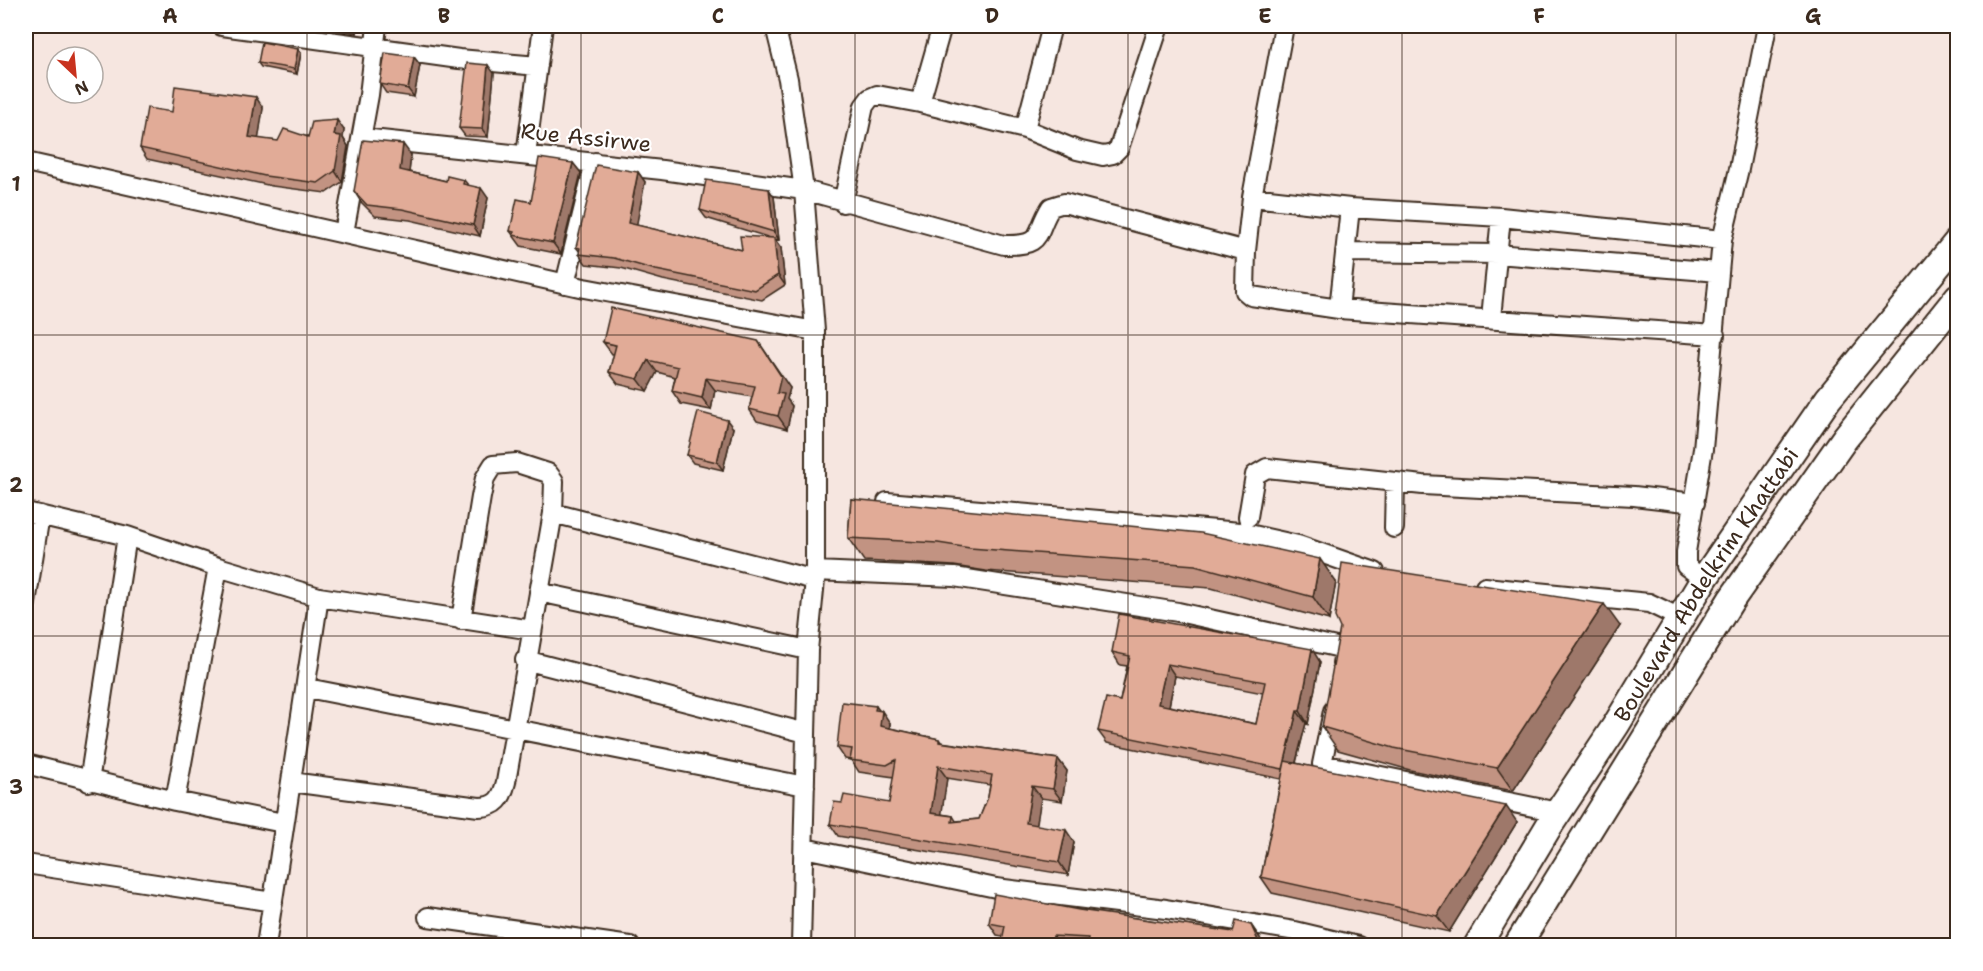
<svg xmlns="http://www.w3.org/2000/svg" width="1983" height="971" font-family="'Shantell Sans',sans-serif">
	<rect width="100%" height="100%" fill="#f6e6e0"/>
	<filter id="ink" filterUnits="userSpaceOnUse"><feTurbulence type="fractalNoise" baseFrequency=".0167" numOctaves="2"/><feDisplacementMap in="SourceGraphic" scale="12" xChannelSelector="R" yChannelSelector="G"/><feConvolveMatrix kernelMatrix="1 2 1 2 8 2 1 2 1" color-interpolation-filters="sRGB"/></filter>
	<g filter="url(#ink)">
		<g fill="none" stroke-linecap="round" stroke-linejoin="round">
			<g stroke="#3b2a1e" stroke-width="22">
				<path id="street" d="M 222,26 L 459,59 L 538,66
					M 775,26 L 788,79 L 804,190 L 815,331 L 815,580 L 808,650 L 801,946
					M 920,103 L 942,26
					M 1025,129 L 1052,26
					M 362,138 L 662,170 L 804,190 L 1004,245 C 1045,246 1034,234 1051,207 L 1064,203 L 1246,251 L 1252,197 L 1284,26
					M 526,155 L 543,26
					M 26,162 L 584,288 L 815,331
					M 1252,197 L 1350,208 L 1501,217 L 1722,240
					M 843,203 L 864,106 L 870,98 L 877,95 L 920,103 L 1025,129 L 1077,150 L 1103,156 L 1113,154 L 1119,148 L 1159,26
					M 344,233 L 369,95 L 377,26
					M 1246,251 L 1245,291 L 1251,296 L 1339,309 L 1715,335
					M 1346,252 L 1497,254 L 1719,272
					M 565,284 L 595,162
					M 1339,309 L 1350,208
					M 1491,318 L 1501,217
					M 887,502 L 1240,532 L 1298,545 L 1375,572
					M 26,512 L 127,536 L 218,567 L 319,597 L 532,630
					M 553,513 L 815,580
					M 1248,517 L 1255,475 L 1267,468 L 1423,485 L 1634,496 L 1695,503
					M 1394,528 L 1395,483
					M 815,571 L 954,577 L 1178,612 L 1345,649 L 1342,663
					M 1704,579 L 1686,566 L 1686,552 L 1703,449 L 1722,240 L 1739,169 L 1767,26
					M 1485,587 L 1649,603 L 1680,618
					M 539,592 L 808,650
					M 26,603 L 40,515
					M 525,660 L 806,733
					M 307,688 L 805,786
					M 1333,711 L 1322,764 L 1558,812
					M 26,764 L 175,801 L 283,823
					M 89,782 L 127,536
					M 291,782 L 479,807 C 497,807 502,798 506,782 L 553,513 L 554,481 L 548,473 L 517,463 L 493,465 L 485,478 L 481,497 L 461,620
					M 175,801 L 218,567
					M 804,848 L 996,888 L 1166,909 L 1295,931 L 1358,946
					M 26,864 L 273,902
					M 428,917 L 630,946
					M 266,946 L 319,597"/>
			</g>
			<g stroke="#3b2a1e" stroke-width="30">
				<g id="secondary">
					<path id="s1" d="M 1477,946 L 1549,826 L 1616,725 L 1704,579 L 1828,399 L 1958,241"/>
					<path d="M 1517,946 L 1731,600 L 1845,438 L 1958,297"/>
				</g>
			</g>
			<use href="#street" stroke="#fff" stroke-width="18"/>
			<use href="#secondary" stroke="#fff" stroke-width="26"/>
		</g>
		<path fill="#c29382" stroke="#3b2a1e" stroke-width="1.5" fill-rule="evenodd" d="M 325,26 L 358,26 L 357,33 L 328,29 Z
			M 301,53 L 297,74 L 261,67 L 258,63 Z
			M 414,57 L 420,65 L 414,97 L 386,93 L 380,84 Z
			M 494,73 L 488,137 L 465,136 L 459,128 Z
			M 263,108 L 258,139 L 278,141 L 344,130 L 343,138 L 348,146 L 342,182 L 326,193 L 272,186 L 147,159 L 140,148 L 172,112 Z
			M 411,155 L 409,172 L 446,181 L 464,180 L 468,185 L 488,198 L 480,236 L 410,220 L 375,216 L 361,202 L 354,191 Z
			M 573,163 L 581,173 L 561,254 L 521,246 L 510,231 L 531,202 Z
			M 638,172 L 645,182 L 636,225 L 742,250 L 771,238 L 706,218 L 700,210 L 774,197 L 779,240 L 774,239 L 781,248 L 785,285 L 762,300 L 663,280 L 621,268 L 586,264 L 579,254 L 580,252 L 576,247 Z
			M 603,342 L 790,388 L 787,399 L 792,406 L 787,429 L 757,421 L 749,409 L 752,397 L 715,390 L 711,410 L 681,404 L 672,391 L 675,377 L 657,372 L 647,391 L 618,384 L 609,372 L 614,354 L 612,354 Z
			M 733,428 L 723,470 L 693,463 L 687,455 Z
			M 851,499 L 1336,582 L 1329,620 L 1211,588 L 986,571 L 954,566 L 864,561 L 848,538 Z
			M 1620,626 L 1513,791 L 1410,770 L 1338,750 L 1322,727 Z
			M 1112,652 L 1320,662 L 1308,724 L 1306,723 L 1296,763 L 1517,822 L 1449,932 L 1272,893 L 1261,877 L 1281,779 L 1107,743 L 1098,731 L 1120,701 L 1127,666 L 1120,665 ZM 1175,676 L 1263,693 L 1256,724 L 1169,706 Z
			M 890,723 L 890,728 L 939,739 L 941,742 L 1058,759 L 1067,771 L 1062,801 L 1041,798 L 1036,825 L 1074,842 L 1068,875 L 838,836 L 830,824 L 842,803 L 889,803 L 894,777 L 859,772 L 851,760 L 845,759 L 837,747 ZM 947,778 L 990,785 L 988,797 L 979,819 L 956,821 L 953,816 L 941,814 Z
			M 1079,910 L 1233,932 L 1251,925 L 1260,938 L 1263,945 L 1001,945 L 1003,936 L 997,935 L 989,923 Z"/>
		<path fill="#9e786a" stroke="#3b2a1e" stroke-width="1.5" d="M 351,26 L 358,26 L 357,33 Z
			M 298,49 L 301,53 L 297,74 L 294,69 Z
			M 414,57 L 420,65 L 414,97 L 408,89 Z
			M 488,65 L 494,73 L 488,137 L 482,129 Z
			M 256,97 L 263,108 L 257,148 L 249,137 Z
			M 337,120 L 344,130 L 343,138 L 348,146 L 342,182 L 335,171 L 334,135 Z
			M 403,144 L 411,155 L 408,181 L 400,170 Z
			M 573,163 L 581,173 L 561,254 L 553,243 Z
			M 638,172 L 645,182 L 635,233 L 628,223 Z
			M 481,188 L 488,198 L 480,236 L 473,225 Z
			M 769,189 L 774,197 L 779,240 L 774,232 Z
			M 774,238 L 781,248 L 785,285 L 778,275 Z
			M 758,341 L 790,388 L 787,399 L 792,406 L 787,429 L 778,416 L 777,393 Z
			M 648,360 L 657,372 L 647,391 L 638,379 Z
			M 706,378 L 715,390 L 711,410 L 702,398 Z
			M 727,420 L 733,428 L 723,470 L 717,462 Z
			M 1320,559 L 1336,582 L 1329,620 L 1313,597 Z
			M 1604,604 L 1620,626 L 1513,791 L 1497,768 Z
			M 1312,649 L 1320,662 L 1308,724 L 1300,711 Z
			M 1167,664 L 1175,676 L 1167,716 L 1158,704 Z
			M 876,706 L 882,714 L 882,711 L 890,723 L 888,738 L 880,726 L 875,710 Z
			M 1297,711 L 1306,723 L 1291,781 L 1283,769 Z
			M 1058,759 L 1067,771 L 1062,801 L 1053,789 Z
			M 938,766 L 947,778 L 940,825 L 931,813 Z
			M 1032,786 L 1041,798 L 1035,835 L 1026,823 Z
			M 1506,806 L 1517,822 L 1449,932 L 1437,916 Z
			M 1066,830 L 1074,842 L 1068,875 L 1059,862 Z
			M 1251,925 L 1260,938 L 1263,945 L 1261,945 L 1259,943 Z
			M 1053,936 L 1059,945 L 1051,945 Z"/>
		<path fill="#e1ab97" stroke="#3b2a1e" stroke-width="1.5" fill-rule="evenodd" d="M 262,42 L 298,49 L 294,69 L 258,63 Z
			M 385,53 L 414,57 L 408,89 L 380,84 Z
			M 467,63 L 488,65 L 482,129 L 459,128 Z
			M 175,86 L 256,97 L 249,137 L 278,141 L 284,129 L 308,137 L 312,122 L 337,120 L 334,135 L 341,136 L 335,171 L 318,183 L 265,176 L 140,148 L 147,108 L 172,112 Z
			M 363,140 L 403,144 L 400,170 L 446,181 L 447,176 L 464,180 L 463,184 L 481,188 L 473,225 L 402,209 L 367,205 L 354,191 Z
			M 539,158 L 573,163 L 553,243 L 513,235 L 514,232 L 510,231 L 517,199 L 531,202 Z
			M 596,165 L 638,172 L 628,223 L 742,250 L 740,236 L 774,238 L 778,275 L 755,290 L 656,270 L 614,258 L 579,254 L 580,248 L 576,247 Z
			M 706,180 L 769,189 L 774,232 L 700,210 Z
			M 611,308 L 758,341 L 781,376 L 777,393 L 784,394 L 778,416 L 749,409 L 755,386 L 706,378 L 702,398 L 672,391 L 678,367 L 648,360 L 638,379 L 609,372 L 616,345 L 603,342 Z
			M 698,412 L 727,420 L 717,462 L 687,455 Z
			M 851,499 L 1201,533 L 1320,559 L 1313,597 L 1195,565 L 970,548 L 938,543 L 848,538 Z
			M 1342,563 L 1604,604 L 1497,768 L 1394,748 L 1322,727 L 1340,628 L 1335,617 Z
			M 1119,614 L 1312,649 L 1300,711 L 1297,711 L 1283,769 L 1098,731 L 1106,698 L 1120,701 L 1130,656 L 1112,652 ZM 1167,664 L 1265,682 L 1256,724 L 1158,704 Z
			M 842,702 L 876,706 L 875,710 L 882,711 L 880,726 L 939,739 L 939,742 L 1058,759 L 1053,789 L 1032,786 L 1026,823 L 1066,830 L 1059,862 L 830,824 L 834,802 L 842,803 L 844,795 L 889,803 L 896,760 L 887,765 L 850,760 L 852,749 L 837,747 ZM 938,766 L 992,775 L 988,797 L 979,819 L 952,822 L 953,816 L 931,813 Z
			M 1285,761 L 1506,806 L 1437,916 L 1261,877 Z
			M 994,894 L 1079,910 L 1233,932 L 1236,921 L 1251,925 L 1259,943 L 1243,941 L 1242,945 L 1087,945 L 1088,938 L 1053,936 L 1051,945 L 1001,945 L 1005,926 L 989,923 Z"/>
	</g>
	<path fill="none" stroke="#3b2a1e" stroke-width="1.5" stroke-opacity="0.55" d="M 307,26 L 307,946M 581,26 L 581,946M 855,26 L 855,946M 1128,26 L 1128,946M 1402,26 L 1402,946M 1676,26 L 1676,946M 26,335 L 1958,335M 26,636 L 1958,636"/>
	<g text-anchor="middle" stroke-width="4.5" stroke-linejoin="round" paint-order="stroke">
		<g font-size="22" fill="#3b2a1e" stroke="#fff">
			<text transform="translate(586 137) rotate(6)" y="8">Rue Assirwe</text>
			<text dy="8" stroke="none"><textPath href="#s1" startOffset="428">Boulevard Abdelkrim Khattabi</textPath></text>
		</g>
	</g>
	<rect width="1983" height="971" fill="none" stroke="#fff" stroke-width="66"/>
	<g transform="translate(75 75) rotate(154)"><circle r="28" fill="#ffffff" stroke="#b1aaa5" stroke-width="1.5"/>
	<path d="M0-4.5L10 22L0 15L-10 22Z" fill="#c8321e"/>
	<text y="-9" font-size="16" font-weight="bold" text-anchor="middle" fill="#3b2a1e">N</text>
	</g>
	<rect x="33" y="33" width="1917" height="905" fill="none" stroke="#3b2a1e" stroke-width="2"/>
	<g font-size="20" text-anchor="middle" font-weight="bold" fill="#3b2a1e">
		<text x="170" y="23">A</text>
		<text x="444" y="23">B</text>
		<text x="718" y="23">C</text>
		<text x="992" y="23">D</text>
		<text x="1265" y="23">E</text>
		<text x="1539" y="23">F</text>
		<text x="1813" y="23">G</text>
		<text x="16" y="191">1</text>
		<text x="16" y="492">2</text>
		<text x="16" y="794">3</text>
	</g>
</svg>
